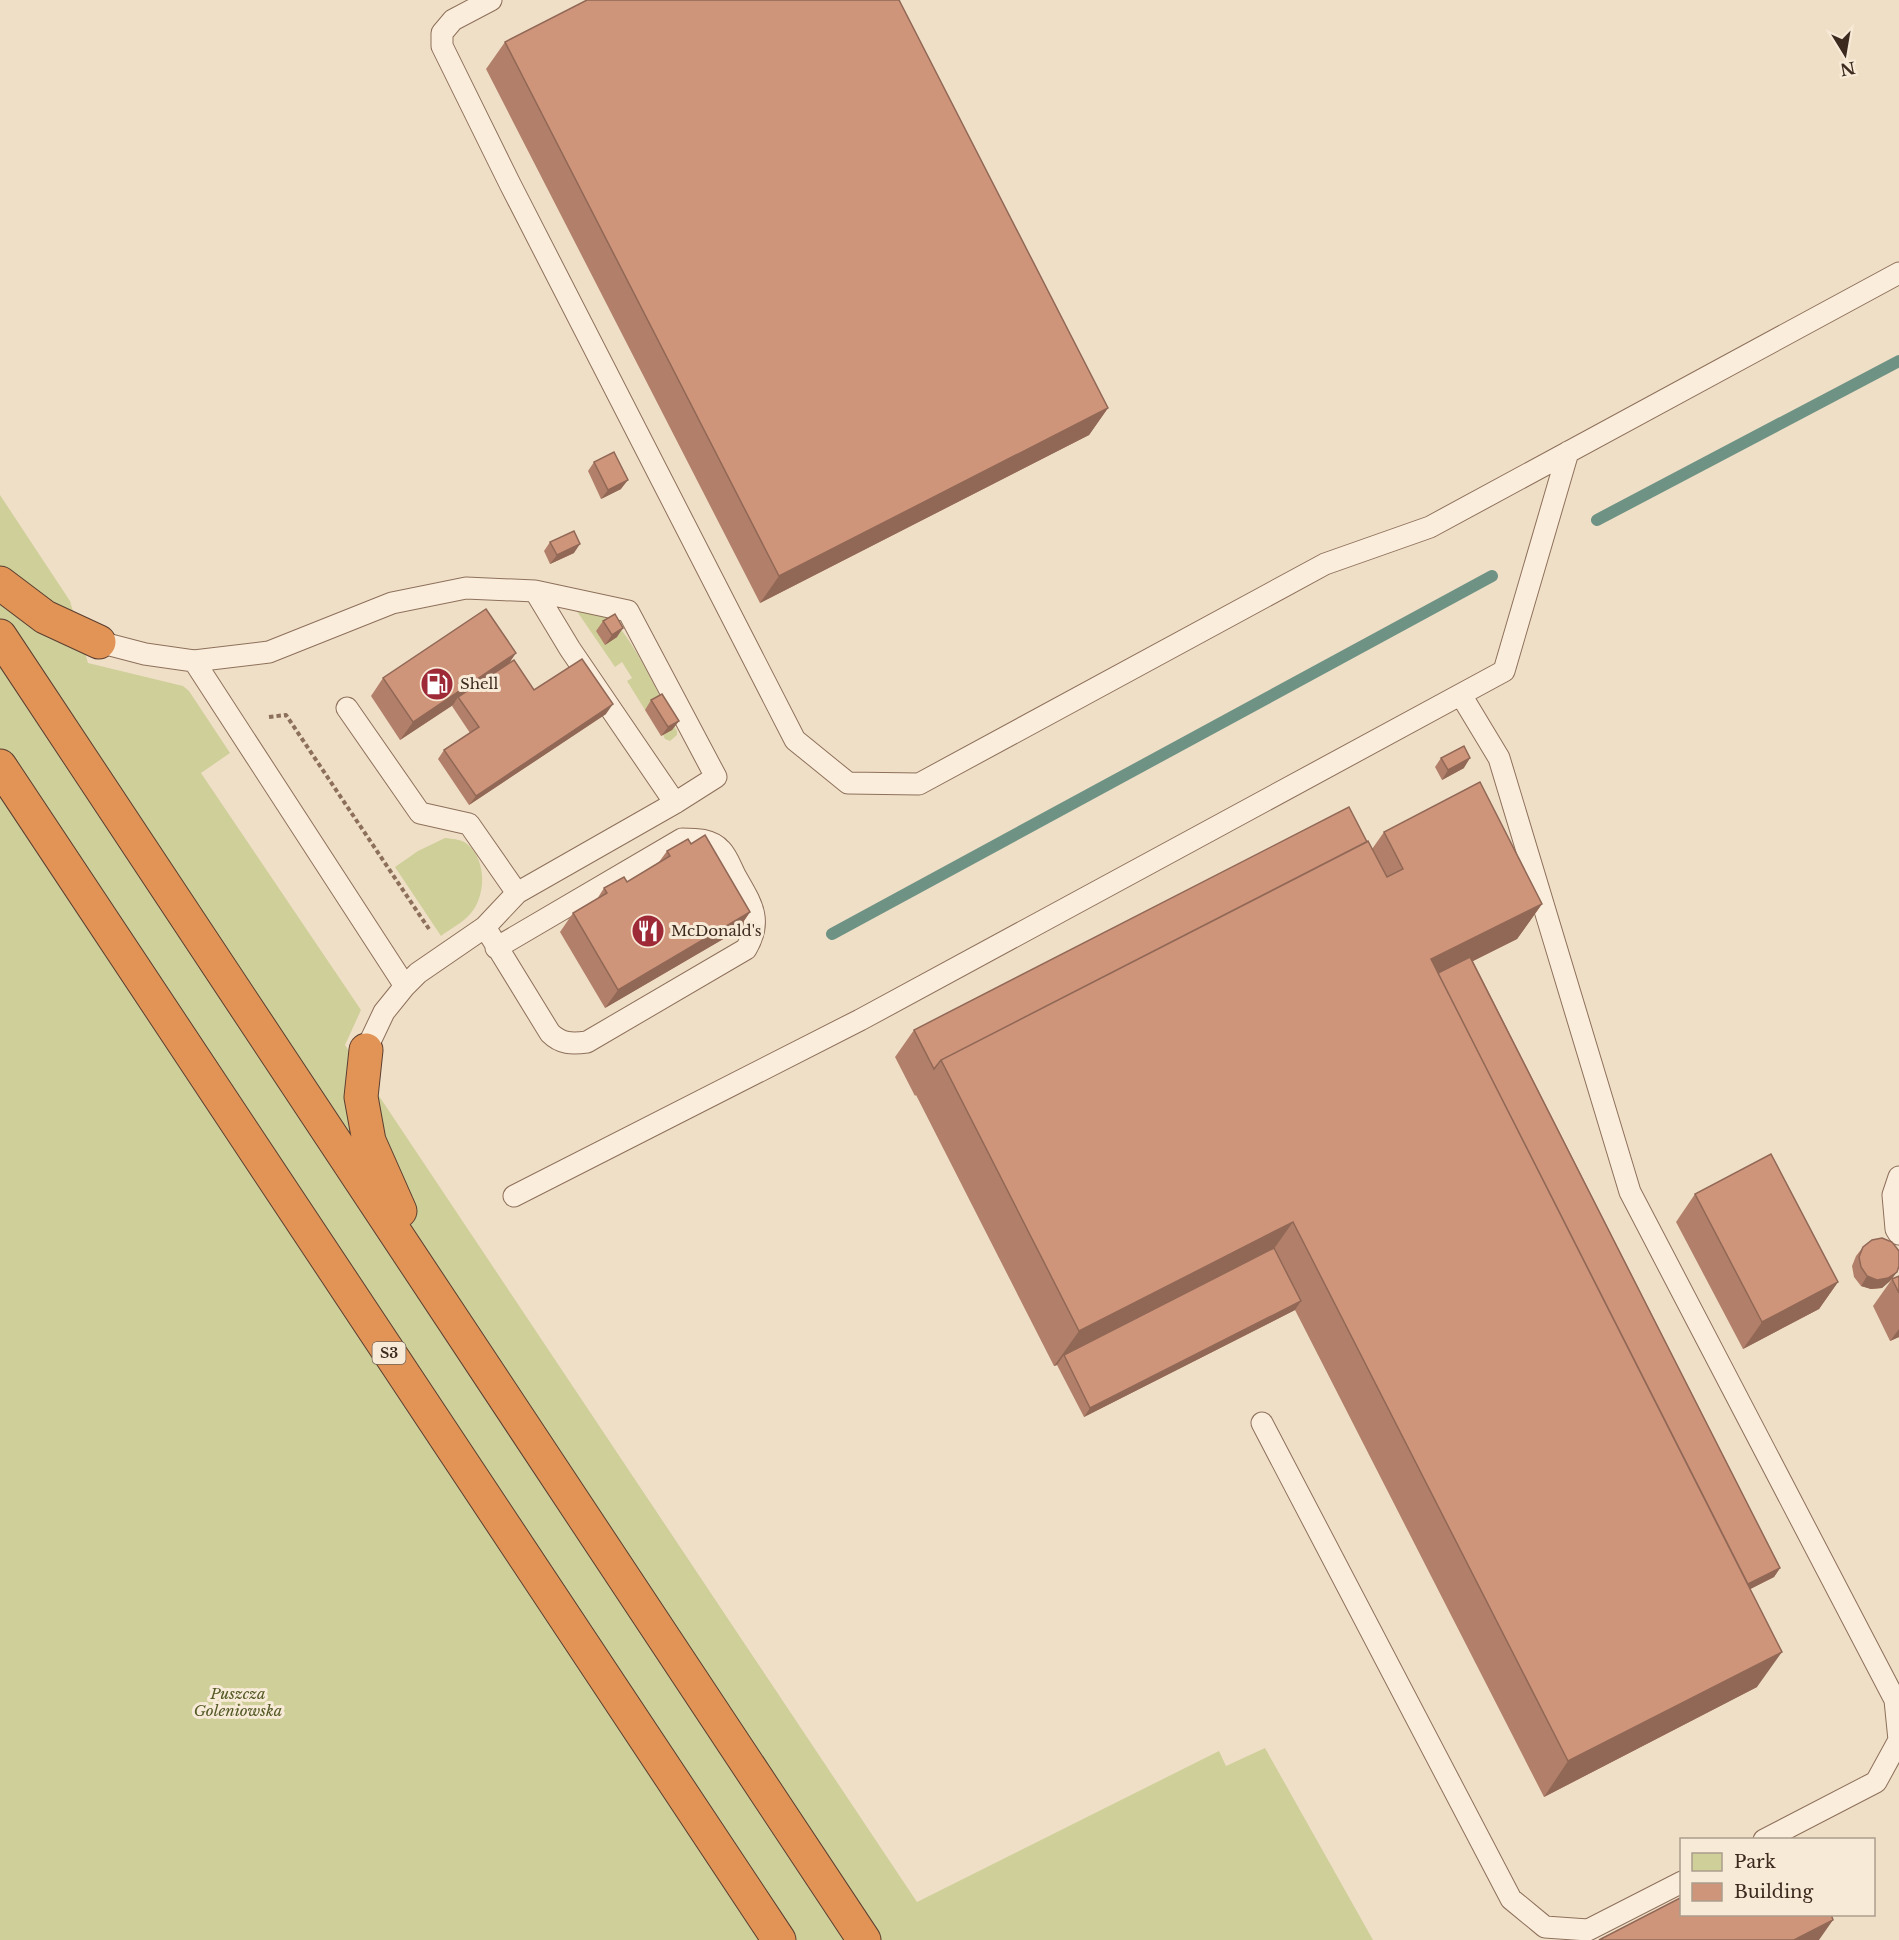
<svg xmlns="http://www.w3.org/2000/svg" width="1899" height="1940" font-family="'Libre Baskerville',serif">
	<rect width="100%" height="100%" fill="#f0dfc7"/>
	<path fill="#cfcf9a" d="M 0,495 L 70,601 L 88,663 L 183,686 L 189,691 L 230,753 L 201,773 L 361,1010 L 345,1045 L 917,1902 L 1219,1751 L 1226,1766 L 1265,1748 L 1373,1940 L 0,1940 Z
		M 574,607 C 586,610 599,612 610,619 C 631,632 665,707 677,731 L 677,735 L 670,741 L 665,739 L 663,735 L 672,730 L 655,703 L 645,710 L 627,681 L 632,678 L 622,662 L 615,667 Z
		M 445,838 C 453,839 461,839 467,844 C 487,860 486,895 471,913 C 464,922 450,929 441,936 L 395,867 L 418,851 Z"/>
	<g fill="none" stroke-linecap="round" stroke-linejoin="round">
		<path stroke="#6e9385" stroke-width="12" d="M 1597,520 L 1899,361
			M 832,934 L 1492,576"/>
		<g stroke="#8d705b" stroke-width="23">
			<path id="lane" d="M 491,0 L 453,20 L 442,33 L 442,46 L 510,184 L 795,740 L 848,783 L 919,784 L 1325,564 L 1430,527 L 1899,273
				M 535,591 L 628,611 L 716,777 L 675,803
				M 99,642 L 145,654 L 194,661 L 269,652 L 392,603 L 466,588 L 535,591 L 570,649 L 675,803 L 517,893 L 485,927 L 418,973 L 405,986 L 384,1012 L 366,1050
				M 194,661 L 405,986
				M 1461,695 L 1499,758 L 1630,1192 L 1895,1700 L 1899,1740 L 1876,1782 L 1764,1840
				M 347,708 L 420,813 L 469,824 L 517,893
				M 485,927 L 550,1033 C 561,1044 572,1044 587,1042 L 746,949 C 764,919 750,902 735,875 C 731,867 727,856 721,850 C 711,839 696,839 682,839 L 496,948
				M 1899,1177 L 1893,1195 L 1896,1229 L 1899,1234
				M 514,1196 L 860,1020 L 1504,671 L 1568,452
				M 1262,1423 L 1511,1899 L 1545,1927 L 1588,1930 L 1682,1882"/>
		</g>
		<g stroke="#5a3e2f" stroke-width="35">
			<path id="highway" d="M 0,583 L 45,617 L 99,642
				M 0,636 L 864,1940
				M 0,766 L 779,1940
				M 366,1050 L 361,1097 L 369,1141 L 400,1211"/>
		</g>
		<path stroke="#8d705b" stroke-width="4" stroke-dasharray="4.5 3" stroke-linecap="butt" d="M 269,717 L 286,715 L 429,929"/>
		<use href="#lane" stroke="#faeddb" stroke-width="21"/>
		<use href="#highway" stroke="#e19456" stroke-width="33"/>
	</g>
	<path fill="#b2806a" d="M 505,42 L 1108,408 L 1089,435 L 760,603 L 486,69 Z
		M 594,462 L 621,489 L 601,499 L 588,471 Z
		M 550,542 L 574,553 L 550,564 L 544,551 Z
		M 603,621 L 617,637 L 605,645 L 596,631 Z
		M 509,663 L 534,690 L 606,714 L 469,805 L 438,759 L 444,750 L 470,733 L 452,706 L 453,705 L 400,740 L 371,696 L 383,678 Z
		M 651,700 L 679,721 L 672,730 L 661,736 L 645,710 Z
		M 1441,758 L 1464,768 L 1442,780 L 1435,767 Z
		M 1384,832 L 1542,904 L 1517,939 L 1473,961 L 1780,1568 L 1774,1577 L 1750,1589 L 1757,1687 L 1544,1797 L 1295,1310 L 1084,1417 L 1057,1365 L 1054,1366 L 916,1095 L 915,1096 L 895,1057 L 914,1030 L 1367,842 L 1372,849 Z
		M 691,844 L 750,912 L 737,931 L 605,1008 L 560,932 L 573,913 L 597,899 L 604,888 L 627,882 L 659,862 L 667,851 Z
		M 1695,1194 L 1838,1282 L 1819,1309 L 1743,1349 L 1676,1222 Z
		M 1863,1247 L 1897,1272 L 1890,1281 L 1882,1288 L 1871,1289 L 1861,1286 L 1854,1277 L 1852,1266 L 1856,1256 Z
		M 1899,1276 L 1899,1337 L 1890,1341 L 1873,1306 L 1892,1279 Z"/>
	<path fill="#916856" d="M 1108,408 L 1089,435 L 760,603 L 779,576 Z
		M 628,480 L 621,489 L 601,499 L 608,490 Z
		M 580,544 L 574,553 L 550,564 L 557,555 Z
		M 623,628 L 617,637 L 605,645 L 612,635 Z
		M 516,653 L 504,671 L 458,697 L 453,705 L 400,740 L 413,722 Z
		M 613,704 L 606,714 L 469,805 L 476,796 Z
		M 679,721 L 672,730 L 661,736 L 668,727 Z
		M 1470,758 L 1464,768 L 1442,780 L 1448,770 Z
		M 1542,904 L 1517,939 L 1415,990 L 1431,959 Z
		M 750,912 L 737,931 L 605,1008 L 618,990 Z
		M 1293,1222 L 1268,1257 L 1064,1355 L 1057,1365 L 1054,1366 L 1079,1331 Z
		M 1897,1272 L 1890,1281 L 1882,1288 L 1871,1289 L 1861,1286 L 1867,1276 Z
		M 1838,1282 L 1819,1309 L 1743,1349 L 1762,1322 Z
		M 1301,1301 L 1295,1310 L 1084,1417 L 1090,1408 Z
		M 1899,1329 L 1899,1337 L 1890,1341 Z
		M 1780,1568 L 1774,1577 L 1717,1606 L 1723,1597 Z
		M 1782,1652 L 1757,1687 L 1544,1797 L 1568,1761 Z
		M 1833,1920 L 1819,1940 L 1794,1940 Z"/>
	<path fill="#cf957b" stroke="#916856" stroke-width="1.5" d="M 587,0 L 899,0 L 1108,408 L 779,576 L 505,42 Z
		M 614,452 L 628,480 L 608,490 L 594,462 Z
		M 574,531 L 580,544 L 557,555 L 550,542 Z
		M 486,609 L 516,653 L 413,722 L 383,678 Z
		M 615,614 L 623,628 L 612,635 L 603,621 Z
		M 582,659 L 613,704 L 476,796 L 444,750 L 479,727 L 458,697 L 514,660 L 534,690 Z
		M 662,694 L 679,721 L 668,727 L 651,700 Z
		M 1464,746 L 1470,758 L 1448,770 L 1441,758 Z
		M 1480,782 L 1542,904 L 1431,959 L 1782,1652 L 1568,1761 L 1293,1222 L 1079,1331 L 941,1060 L 1368,841 L 1387,877 L 1403,869 L 1384,832 Z
		M 1349,807 L 1367,842 L 941,1060 L 934,1069 L 914,1030 Z
		M 705,835 L 750,912 L 618,990 L 573,913 L 607,893 L 604,888 L 624,877 L 627,882 L 670,856 L 667,851 L 688,839 L 691,844 Z
		M 1470,957 L 1780,1568 L 1748,1584 L 1438,973 Z
		M 1771,1154 L 1838,1282 L 1762,1322 L 1695,1194 Z
		M 1882,1238 L 1892,1242 L 1899,1251 L 1899,1266 L 1897,1272 L 1888,1278 L 1877,1280 L 1867,1276 L 1861,1267 L 1859,1257 L 1863,1247 L 1872,1240 Z
		M 1274,1248 L 1301,1301 L 1090,1408 L 1064,1355 Z
		M 1899,1276 L 1899,1293 L 1892,1279 Z
		M 1682,1897 L 1682,1914 L 1831,1914 L 1833,1920 L 1794,1940 L 1599,1940 Z"/>
	<defs>
		<g id="fuel-disc" transform="scale(1.725)"><circle r="9.5" fill="#9e2937" stroke="#f7ead7"/><path d="M-5.5-6h7V0h2V4h1.3V-2.5L3-4.5l.8-.8L6-3V5H2.5V1h-1V6h-7ZM-4.2-4.7v3.2H.2V-4.7Z" fill="#fff"/></g>
		<g id="restaurant-disc" transform="scale(1.725)"><circle r="9.5" fill="#9e2937" stroke="#f7ead7"/><path d="M-5-6h1v4h1v-4h1v4h1v-4h1v5L-1.5 .5V6h-2V.5L-5-1ZM5-6V6H3V1.5H1.5Q1.5-4 5-6Z" fill="#fff"/></g>
	</defs>
	<g fill-rule="evenodd">
		<use href="#fuel-disc" x="437" y="684"/>
		<use href="#restaurant-disc" x="648" y="931"/>
	</g>
	<g text-anchor="middle" stroke-width="6" stroke-linejoin="round" paint-order="stroke">
		<rect fill="#f7ead7" stroke="#746456" stroke-width="1.5" x="372.5" y="1342" width="33" height="22" rx="4.5"/>
		<g font-size="14" font-weight="bold" fill="#3c2a1f">
			<text x="389" y="1358">S3</text>
		</g>
		<g font-size="15" fill="#3c2a1f" stroke="#f7ead7" text-anchor="start">
			<text x="460" y="689">Shell</text>
			<text x="671" y="936">McDonald's</text>
		</g>
		<g font-size="15" font-style="italic" fill="#525925" stroke="#f7ead7">
			<text x="238" y="1699">Puszcza<tspan x="238" dy="17">Goleniowska</tspan></text>
		</g>
	</g>
	<rect x="1680" y="1838" width="195" height="78" fill="#f7ead7" stroke="#ac9d8d" stroke-width="1.5"/>
	<rect x="1692" y="1853" width="30" height="18" fill="#cfcf9a" stroke="#ac9d8d" stroke-width="1.5"/>
	<text x="1734" y="1868" font-size="18" fill="#3c2a1f">Park</text>
	<rect x="1692" y="1883" width="30" height="18" fill="#cf957b" stroke="#ac9d8d" stroke-width="1.5"/>
	<text x="1734" y="1898" font-size="18" fill="#3c2a1f">Building</text>
	<g transform="translate(1845 54) rotate(169)" stroke="#f7ead7" stroke-width="4.5" paint-order="stroke">
	<path d="M0-4.5L10 22L0 15L-10 22Z" fill="#3c2a1f"/>
	<text y="-9" font-size="16" font-weight="bold" text-anchor="middle" fill="#3c2a1f">N</text>
	</g>
</svg>
